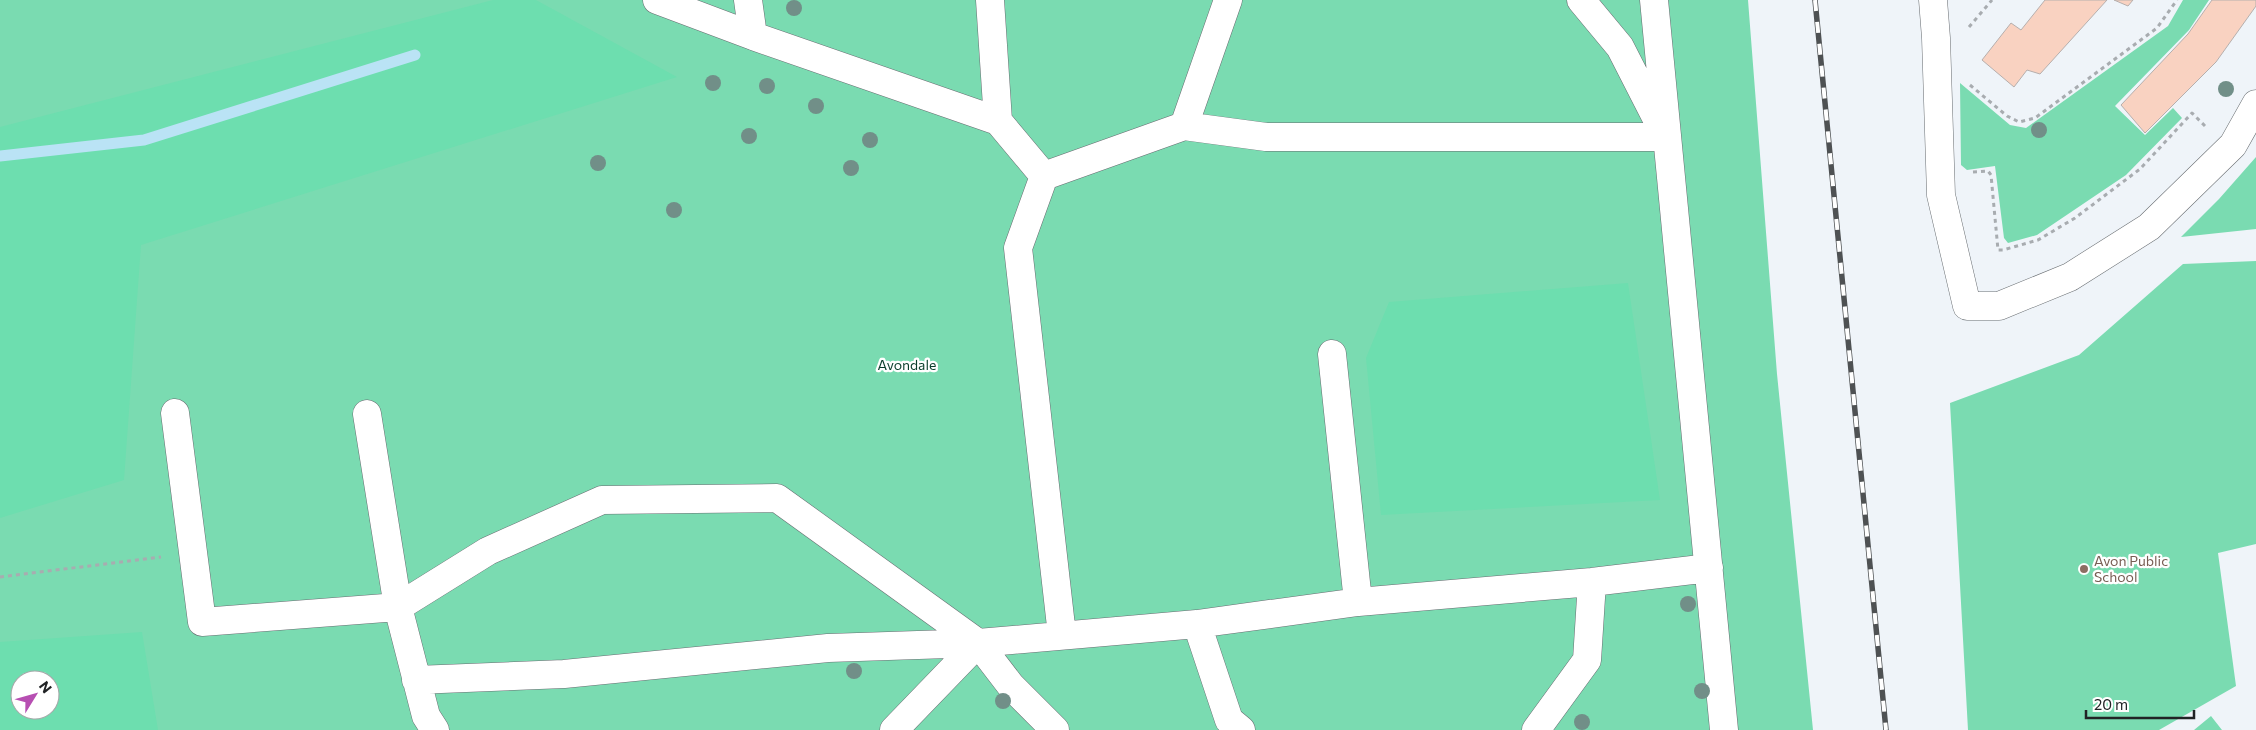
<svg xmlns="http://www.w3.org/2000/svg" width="2256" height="730" font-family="Commissioner,sans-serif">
	<rect width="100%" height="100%" fill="#eff4f9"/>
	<path fill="#7adbb1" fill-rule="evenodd" d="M 0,0 L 1748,0 L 1777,374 L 1813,730 L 0,730 ZM 20,680 L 50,680 L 50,710 L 20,710 Z
		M 2183,0 L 2209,0 L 2189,30 L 2115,106 L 2145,135 L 2173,108 L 2182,118 L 2126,175 L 2037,235 L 2008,243 L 2004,238 L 1995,166 L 1967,170 L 1961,165 L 1960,83 L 2010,125 L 2026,128 L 2168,26 Z
		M 2256,157 L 2256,229 L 2181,237 L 2219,199 Z
		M 2256,261 L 2256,544 L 2218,553 L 2236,686 L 2159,730 L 1968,730 L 1950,403 L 2079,355 L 2183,264 Z
		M 2211,716 L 2222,730 L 2194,730 Z"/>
	<path fill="#6ddeaf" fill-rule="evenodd" d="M 493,0 L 536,0 L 677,77 L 141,245 L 124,480 L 0,518 L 0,127 Z
		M 1628,283 L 1660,500 L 1381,515 L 1366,358 L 1389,302 Z
		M 142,632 L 158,730 L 0,730 L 0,642 ZM 20,680 L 50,680 L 50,710 L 20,710 Z"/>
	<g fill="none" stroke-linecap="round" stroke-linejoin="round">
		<path stroke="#bae3f5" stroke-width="11" d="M 0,156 L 144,140 L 415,55"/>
	</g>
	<path fill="#f9d2c1" stroke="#b6afad" d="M 2045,0 L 2107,0 L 2040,74 L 2027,70 L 2014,87 L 1982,60 L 2011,23 L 2021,30 Z
		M 2114,0 L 2133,0 L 2128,6 Z
		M 2212,0 L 2256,0 L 2256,6 L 2216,62 L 2145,133 L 2121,105 L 2188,34 Z"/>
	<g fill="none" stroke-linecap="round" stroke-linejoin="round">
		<g stroke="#686d71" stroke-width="29">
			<path id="minor" d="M 657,0 L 753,36 L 998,121 L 1044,176
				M 748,0 L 753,36
				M 990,0 L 998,121
				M 1654,0 L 1724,730
				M 1933,0 L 1936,38 L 1941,195 L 1967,306 L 1999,306 L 2070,277 L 2149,227 L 2233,145 L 2256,104
				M 1184,126 L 1228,0
				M 1044,176 L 1184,126 L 1266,137 L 1666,137 L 1620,47 L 1581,0
				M 1044,176 L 1018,248 L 1062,635
				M 1332,354 L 1358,602
				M 175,413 L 202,622 L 398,607 L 488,551 L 602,500 L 777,498 L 978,643 L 1011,686 L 1055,730
				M 367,414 L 398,607 L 426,716 L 435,730
				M 1197,624 L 1229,720 L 1241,730
				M 416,680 L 564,674 L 828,648 L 978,643 L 1197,624 L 1358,602 L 1592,582 L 1709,568
				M 894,730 L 978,643
				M 1536,730 L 1587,660 L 1592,582"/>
		</g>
		<path stroke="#a8acb0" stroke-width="3" stroke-dasharray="4 4" stroke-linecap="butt" d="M 1969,27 L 1992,0
			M 1970,85 L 2007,116 L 2019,122 L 2035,118 L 2157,28 L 2177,0
			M 1973,172 L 1988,171 L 1991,175 L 1998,250 L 2003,250 L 2038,240 L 2075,218 L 2140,169 L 2192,113 L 2205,126
			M 0,577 L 161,557"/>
		<use href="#minor" stroke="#fff" stroke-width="28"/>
		<g stroke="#4e5153" stroke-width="5.5">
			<path id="rail" d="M 1815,0 L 1886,730"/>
		</g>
		<use href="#rail" stroke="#fff" stroke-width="4" stroke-dasharray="11" stroke-linecap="butt"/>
	</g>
	<g fill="#718f88">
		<circle cx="794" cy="8" r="8"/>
		<circle cx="713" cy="83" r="8"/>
		<circle cx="767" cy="86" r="8"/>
		<circle cx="2226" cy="89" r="8"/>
		<circle cx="816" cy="106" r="8"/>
		<circle cx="2039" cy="130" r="8"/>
		<circle cx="749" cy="136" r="8"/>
		<circle cx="870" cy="140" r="8"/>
		<circle cx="598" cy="163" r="8"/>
		<circle cx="851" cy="168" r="8"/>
		<circle cx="674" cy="210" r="8"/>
		<circle cx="1688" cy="604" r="8"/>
		<circle cx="854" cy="671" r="8"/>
		<circle cx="1702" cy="691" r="8"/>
		<circle cx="1003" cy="701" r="8"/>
		<circle cx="1582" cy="722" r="8"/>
	</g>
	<circle fill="#8d6e63" stroke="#fff" stroke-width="2" cx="2084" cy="569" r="5"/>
	<g text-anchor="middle" stroke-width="4.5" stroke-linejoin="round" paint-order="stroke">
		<g font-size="14" fill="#0a3d2b" stroke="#fff">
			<text x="907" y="370">Avondale</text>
		</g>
		<g font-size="14" fill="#785e54" stroke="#fff" text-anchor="start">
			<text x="2094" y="566">Avon Public<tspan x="2094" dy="16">School</tspan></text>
		</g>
	</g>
	<g transform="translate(35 695) rotate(53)"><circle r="24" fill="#ffffff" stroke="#a6a7a8"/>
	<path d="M0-4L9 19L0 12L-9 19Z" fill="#b74fb2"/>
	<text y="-8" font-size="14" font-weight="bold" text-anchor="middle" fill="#212325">N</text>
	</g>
	<path d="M2086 710v8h108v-8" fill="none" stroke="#212325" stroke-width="2.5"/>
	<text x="2094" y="710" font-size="15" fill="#212325" stroke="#ffffff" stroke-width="4" paint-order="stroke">20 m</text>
</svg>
